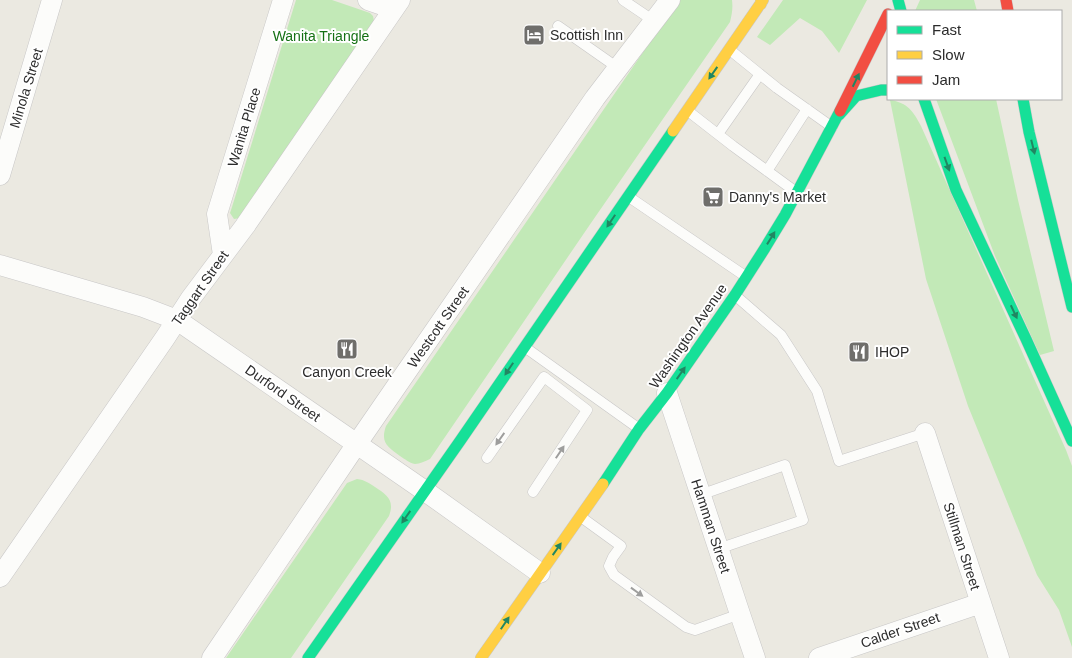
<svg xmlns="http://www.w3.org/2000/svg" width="1072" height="658" font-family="Helvetica,sans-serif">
	<rect width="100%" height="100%" fill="#ebe9e1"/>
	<path fill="#c2e9b7" d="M 296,0 L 332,0 L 370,13 L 373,16 L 374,21 L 240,218 L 234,219 L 230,213 L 232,207 Z
		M 679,0 L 732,0 C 733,8 732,14 730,22 L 591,223 L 430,459 C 425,461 420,464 415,464 C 409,463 405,459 400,456 C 388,447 380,443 386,426 Z
		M 783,0 L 867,0 L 839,53 L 822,31 L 800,18 L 770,45 L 757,37 Z
		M 920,0 L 974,0 L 977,11 L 915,11 Z
		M 936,99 L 996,99 L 1018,200 L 1054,351 L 1040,355 L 995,256 Z
		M 890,100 C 908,103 913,111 921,126 L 1066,450 L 1072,466 L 1072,647 L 1059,610 L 1037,575 L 968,406 L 926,279 Z
		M 357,479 C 365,480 369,483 375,487 C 387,495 395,500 389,516 L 291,658 L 226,658 L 347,483 Z"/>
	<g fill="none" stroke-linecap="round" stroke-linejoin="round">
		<g stroke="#c8c7c7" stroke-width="11">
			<path id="lane" d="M 623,0 L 654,21
				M 558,26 L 618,68
				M 730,50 L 777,88 L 832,127
				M 688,111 L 733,146 L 796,192
				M 718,134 L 760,74
				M 767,171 L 807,109
				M 629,197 L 745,276
				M 736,296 L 781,335 L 817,391 L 839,461 L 925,433
				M 526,348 L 638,428
				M 487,458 L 544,377 L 587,410 L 533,492
				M 700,495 L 785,465 L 803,520 L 718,549
				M 581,517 L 621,546 L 613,557 L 609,566 L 614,575 L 686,627 L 695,630 L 740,614"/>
		</g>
		<g stroke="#c8c7c7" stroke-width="21">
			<path id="street" d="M 368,0 L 394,9
				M 0,175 L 52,0
				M 223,255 L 217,214 L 283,0
				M 0,265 L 143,307 L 177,320 L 425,491 L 540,573
				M 667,393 L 740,614 L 755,658
				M 925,433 L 999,658
				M 0,577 L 165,338 L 191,298 L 245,226 L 400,0
				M 212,658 L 356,445 L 595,98 L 670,0
				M 819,658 L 981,603"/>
		</g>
		<g stroke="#c8c7c7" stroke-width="12">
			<path id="fast" d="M 898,0 L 901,11
				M 924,99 L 956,190 L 1026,339 L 1072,441
				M 1023,99 L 1029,132 L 1072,307
				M 839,115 L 856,96 L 881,90 L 888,90
				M 603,484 L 639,429 L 667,393 L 735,295 L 765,248 L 785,215 L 840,111
				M 308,658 L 460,441 L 673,131"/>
		</g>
		<g stroke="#c8c7c7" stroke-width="12">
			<path id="slow" d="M 761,0 L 761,4
				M 673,131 L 763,0
				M 481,658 L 603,484"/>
		</g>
		<g stroke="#c8c7c7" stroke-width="12">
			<path id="jam" d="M 1006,0 L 1008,11
				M 840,111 L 888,14"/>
		</g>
		<use href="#lane" stroke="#fcfcfa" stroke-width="10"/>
		<use href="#street" stroke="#fcfcfa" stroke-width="20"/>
		<use href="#fast" stroke="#16e098" stroke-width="11"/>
		<use href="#slow" stroke="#ffcf43" stroke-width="11"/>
		<use href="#jam" stroke="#f24e42" stroke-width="11"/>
	</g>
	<defs><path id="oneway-solid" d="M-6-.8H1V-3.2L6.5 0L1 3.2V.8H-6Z" transform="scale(1.25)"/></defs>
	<g fill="#218662">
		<use href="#oneway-solid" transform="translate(713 73) rotate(125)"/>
		<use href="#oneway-solid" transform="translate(856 80) rotate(-64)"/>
		<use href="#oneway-solid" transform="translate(1033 147) rotate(76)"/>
		<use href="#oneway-solid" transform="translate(947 164) rotate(70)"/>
		<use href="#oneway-solid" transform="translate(611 221) rotate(124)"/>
		<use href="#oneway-solid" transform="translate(771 238) rotate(-58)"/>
		<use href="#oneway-solid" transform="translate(1014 312) rotate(65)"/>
		<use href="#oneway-solid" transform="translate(509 369) rotate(124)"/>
		<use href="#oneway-solid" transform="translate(681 373) rotate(-55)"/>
		<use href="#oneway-solid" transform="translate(406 517) rotate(125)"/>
		<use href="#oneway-solid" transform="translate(557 549) rotate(-55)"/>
		<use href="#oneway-solid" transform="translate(505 623) rotate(-56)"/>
	</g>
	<g fill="#9e9e9d">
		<use href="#oneway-solid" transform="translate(500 439) rotate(125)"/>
		<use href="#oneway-solid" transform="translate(560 452) rotate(-56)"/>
		<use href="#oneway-solid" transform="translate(637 592) rotate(36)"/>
	</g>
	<defs>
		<g id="hotel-square" transform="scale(1.125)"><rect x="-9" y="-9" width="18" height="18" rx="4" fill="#6f6e6b" stroke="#fff"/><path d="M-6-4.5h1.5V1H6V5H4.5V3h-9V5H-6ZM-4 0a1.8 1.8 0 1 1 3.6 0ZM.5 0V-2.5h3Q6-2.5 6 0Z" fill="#fff"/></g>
		<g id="supermarket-square" transform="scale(1.125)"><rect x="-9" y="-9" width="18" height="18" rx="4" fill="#6f6e6b" stroke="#fff"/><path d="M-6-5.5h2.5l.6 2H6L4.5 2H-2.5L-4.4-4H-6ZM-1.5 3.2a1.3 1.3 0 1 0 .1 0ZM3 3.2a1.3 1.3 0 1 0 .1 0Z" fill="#fff"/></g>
		<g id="restaurant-square" transform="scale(1.125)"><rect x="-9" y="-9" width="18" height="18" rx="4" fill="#6f6e6b" stroke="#fff"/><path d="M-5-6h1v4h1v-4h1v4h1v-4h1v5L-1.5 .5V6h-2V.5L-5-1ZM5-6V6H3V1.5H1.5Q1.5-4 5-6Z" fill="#fff"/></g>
	</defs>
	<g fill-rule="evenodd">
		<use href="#hotel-square" x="534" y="35"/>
		<use href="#supermarket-square" x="713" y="197"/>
		<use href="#restaurant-square" x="347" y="349"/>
		<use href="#restaurant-square" x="859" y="352"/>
	</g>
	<g text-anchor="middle" stroke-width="4" stroke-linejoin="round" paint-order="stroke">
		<g font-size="14" fill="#2c2c2c" stroke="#fff" text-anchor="start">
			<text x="550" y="40">Scottish Inn</text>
			<text x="729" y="202">Danny's Market</text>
			<text x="875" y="357">IHOP</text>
			<text x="347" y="377" text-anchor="middle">Canyon Creek</text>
		</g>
		<g font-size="14" fill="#147014" stroke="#fff">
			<text x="321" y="41">Wanita Triangle</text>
		</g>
		<g font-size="14" fill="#2c2c2c" stroke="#fff">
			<text transform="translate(26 88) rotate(-73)" y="5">Minola Street</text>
			<text transform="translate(244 127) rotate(-73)" y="5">Wanita Place</text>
			<text transform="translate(200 288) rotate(-55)" y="5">Taggart Street</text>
			<text transform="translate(438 327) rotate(-55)" y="5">Westcott Street</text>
			<text transform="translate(688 336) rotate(-55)" y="5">Washington Avenue</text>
			<text transform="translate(283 393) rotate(35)" y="5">Durford Street</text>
			<text transform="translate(711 526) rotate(72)" y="5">Hamman Street</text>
			<text transform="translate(962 546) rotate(72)" y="5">Stillman Street</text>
			<text transform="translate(900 630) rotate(-19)" y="5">Calder Street</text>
		</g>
	</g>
	<rect x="887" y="10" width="175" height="90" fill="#ffffff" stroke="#ababab"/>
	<rect x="897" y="26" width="25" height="8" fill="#16e098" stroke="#ababab"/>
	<text x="932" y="35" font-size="15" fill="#2c2c2c">Fast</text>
	<rect x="897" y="51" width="25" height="8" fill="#ffcf43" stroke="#ababab"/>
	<text x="932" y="60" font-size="15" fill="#2c2c2c">Slow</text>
	<rect x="897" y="76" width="25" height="8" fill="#f24e42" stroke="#ababab"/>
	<text x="932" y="85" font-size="15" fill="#2c2c2c">Jam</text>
</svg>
